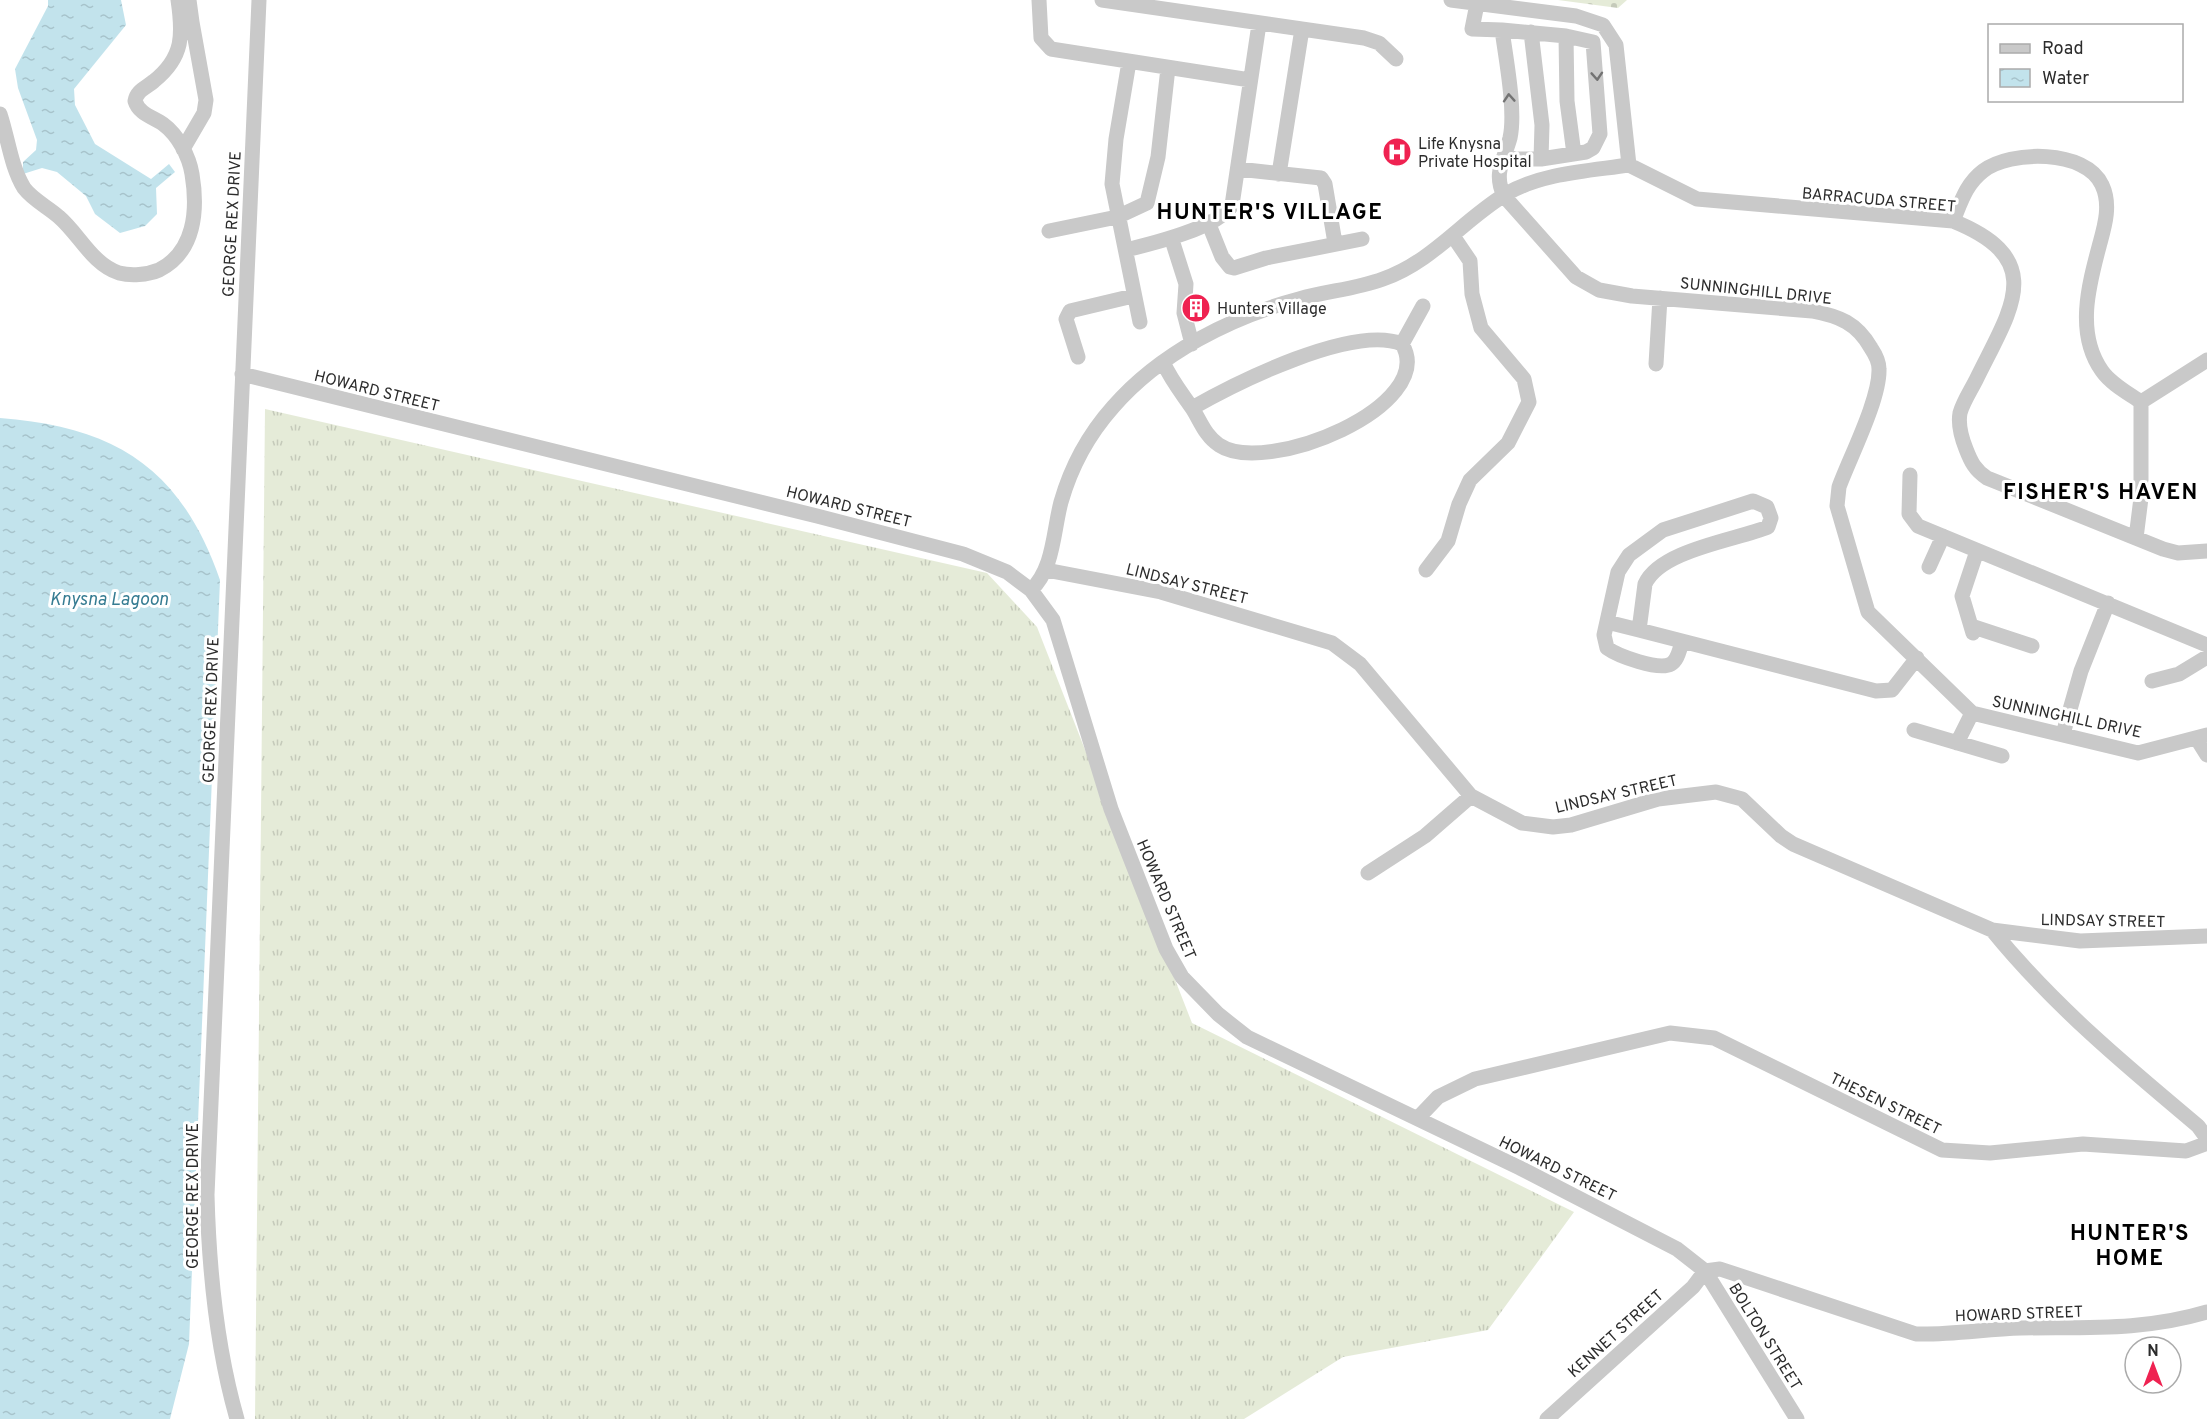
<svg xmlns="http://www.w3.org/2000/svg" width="2207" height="1419" font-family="Overpass,sans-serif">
	<defs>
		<pattern id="grass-tufts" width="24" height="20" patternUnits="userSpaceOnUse" patternTransform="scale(1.5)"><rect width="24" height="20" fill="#e5ebd8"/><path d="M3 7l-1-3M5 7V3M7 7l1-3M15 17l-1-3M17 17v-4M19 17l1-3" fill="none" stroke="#c5caba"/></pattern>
		<pattern id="cemetery-stones" width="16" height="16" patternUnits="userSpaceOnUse" patternTransform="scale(1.5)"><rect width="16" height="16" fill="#e5ebd8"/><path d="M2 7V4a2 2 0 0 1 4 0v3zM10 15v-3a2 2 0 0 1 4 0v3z" fill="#c5caba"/></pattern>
		<pattern id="water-ripples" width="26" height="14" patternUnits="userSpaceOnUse" patternTransform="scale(1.5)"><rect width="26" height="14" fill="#c2e3ec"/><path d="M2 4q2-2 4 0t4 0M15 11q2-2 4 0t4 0" fill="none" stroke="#a7c3cb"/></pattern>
	</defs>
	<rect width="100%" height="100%" fill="#fff"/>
	<path fill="url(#grass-tufts)" d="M 265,409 L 987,573 L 1037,627 L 1192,1023 L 1574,1212 L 1488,1330 L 1343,1357 L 1244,1419 L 255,1419 Z"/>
	<path fill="url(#cemetery-stones)" d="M 1558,0 L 1627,0 L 1618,8 Z"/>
	<path fill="url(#water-ripples)" d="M 48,0 L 121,0 L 126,25 L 74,89 L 75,105 L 95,144 L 151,179 L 169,164 L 175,172 L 156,188 L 157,214 L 145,226 L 120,233 L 95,214 L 86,196 L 57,172 L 42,168 L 23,174 L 23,162 L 36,150 L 37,140 L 18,88 L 15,69 L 48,6 Z
		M 0,418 C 116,427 181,468 220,580 L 189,1344 L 170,1419 L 0,1419 Z"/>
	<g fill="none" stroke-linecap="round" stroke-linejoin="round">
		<path stroke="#c9c9c9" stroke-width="15" d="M 1039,0 L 1041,38 L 1051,49 L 1250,80
			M 1102,0 L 1364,38 L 1379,43 L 1396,59
			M 1451,0 L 1576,16 L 1603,25 L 1616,45 L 1629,165
			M 1477,4 L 1472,29 L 1502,30
			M 188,28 L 192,22 L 189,0
			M 1531,32 L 1542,125 L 1541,159
			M 1566,36 L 1567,101 L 1574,154
			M 1129,62 L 1116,139 L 1112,184 L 1140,322
			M 0,114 C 8,138 11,167 24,188 C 33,200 48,207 59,217 C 79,234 92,264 119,273 C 131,276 147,275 159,270 C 195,252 198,210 192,174 C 189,156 178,135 163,124 C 153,117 139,114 135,101 C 137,90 146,88 154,81 C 184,57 183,34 178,0
			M 183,149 L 204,113 L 206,100 L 192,22
			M 1505,156 L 1516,159 L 1541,159 L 1586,152 L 1593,148 L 1600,134 L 1593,42 L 1566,36 L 1502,30 C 1506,59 1516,111 1510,138 C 1504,160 1493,173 1504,196 L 1576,277 L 1599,290 L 1632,296 L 1812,311 C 1839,316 1857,323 1871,348 C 1875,354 1879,363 1879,369 C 1880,399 1850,457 1839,487 L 1837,506 L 1868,612 L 1972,713 L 2138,753 L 2207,735
			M 1629,165 L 1697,199 L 1953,221 C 2050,260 2010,310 1976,380 C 1971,390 1963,402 1960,413 C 1958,424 1962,439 1966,449 C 1971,462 1975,470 1987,478 L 2163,549 L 2178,553 L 2207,551
			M 1238,169 L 1321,178 L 1325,184 L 1335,243
			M 1279,174 L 1302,29
			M 1953,221 C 1961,202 1966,184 1983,171 C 2010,150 2086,149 2102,185 C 2111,204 2105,225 2100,243 C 2089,284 2075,333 2102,371 C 2111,384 2128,393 2141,402
			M 1208,222 L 1222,257 L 1230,267 L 1234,268 L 1266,258 L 1362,239
			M 1049,231 L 1117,217 L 1147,203 L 1158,157 L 1168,68
			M 1172,240 L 1186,284 L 1184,313 L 1192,344
			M 1126,250 C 1151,244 1218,228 1232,205 L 1259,24
			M 1402,344 L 1423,306
			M 1078,357 L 1066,319 L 1070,311 L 1133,296
			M 1163,362 C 1171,380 1181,392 1192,408 C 1200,420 1205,436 1219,445 C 1266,477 1439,406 1402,344 C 1353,324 1236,383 1192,408
			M 1656,364 L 1660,298
			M 242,374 L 817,516 L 963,554 L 1007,572 L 1031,590 L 1053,620 L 1111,809 L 1166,949 L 1182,977 L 1218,1014 L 1247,1037 L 1520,1168 L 1677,1249 L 1705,1271 L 1797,1419
			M 2141,402 L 2207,360
			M 1910,475 L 1909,514 L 1918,526 L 2207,645
			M 2136,538 L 2141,498 L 2141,402
			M 1929,567 L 1943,536
			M 1046,570 L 1161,592 L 1332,643 L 1360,664 L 1471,796 L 1522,823 L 1553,827 L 1571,825 L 1658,799 L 1716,792 L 1742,799 L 1781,836 L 1793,844 L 1992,930 L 2080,941 L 2207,936
			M 1426,570 L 1448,541 L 1459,504 L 1470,480 L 1508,443 L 1529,402 L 1524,379 L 1481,328 L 1472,294 L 1470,261 L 1453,236
			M 1031,590 C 1054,568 1053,532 1061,502 C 1071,467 1089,434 1113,407 C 1160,353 1231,317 1299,299 C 1327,291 1356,289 1383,279 C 1432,262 1463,220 1506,194 C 1542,173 1588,171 1629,165
			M 1607,622 L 1639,630
			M 1971,626 L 2032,646
			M 1973,633 L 1962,596 L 1977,551
			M 1682,643 C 1679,650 1678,660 1671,664 C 1659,671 1618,656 1607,648 L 1604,635 L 1618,572 L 1629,555 L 1663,530 L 1753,501 L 1767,507 L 1771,518 L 1768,527 C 1736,540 1660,550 1645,584 L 1639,630 L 1876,691 L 1892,690 L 1917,658
			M 2152,681 L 2179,674 L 2207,657
			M 1914,730 L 2002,756
			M 2063,734 L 2081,671 L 2108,603
			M 2197,739 L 2207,755
			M 1957,743 L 1972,713
			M 1368,873 L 1425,836 L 1471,796
			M 1418,1118 L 1438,1097 L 1475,1079 L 1670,1033 L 1714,1038 L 1942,1150 L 1990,1153 L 2083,1144 L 2186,1151 L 2205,1144 L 2206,1137 L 2198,1126 C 2125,1065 2053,1005 1992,930
			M 1705,1271 L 1720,1269 L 1916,1334 C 1951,1335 1986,1329 2021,1328 C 2086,1327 2144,1331 2207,1312
			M 237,1419 C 216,1346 209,1271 207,1195 L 259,0
			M 1547,1419 L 1693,1287 L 1705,1271"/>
	</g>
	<defs><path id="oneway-chevron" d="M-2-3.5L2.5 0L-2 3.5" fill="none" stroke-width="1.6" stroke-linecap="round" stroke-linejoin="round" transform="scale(1.5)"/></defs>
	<g stroke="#737373">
		<use href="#oneway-chevron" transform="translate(1597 76) rotate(86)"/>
		<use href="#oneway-chevron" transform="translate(1509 98) rotate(-94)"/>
	</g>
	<defs>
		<g id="hospital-disc" transform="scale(1.5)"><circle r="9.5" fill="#ef2251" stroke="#fff"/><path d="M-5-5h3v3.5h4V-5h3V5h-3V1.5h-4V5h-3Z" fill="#fff"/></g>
		<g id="building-disc" transform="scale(1.5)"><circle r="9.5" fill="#ef2251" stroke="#fff"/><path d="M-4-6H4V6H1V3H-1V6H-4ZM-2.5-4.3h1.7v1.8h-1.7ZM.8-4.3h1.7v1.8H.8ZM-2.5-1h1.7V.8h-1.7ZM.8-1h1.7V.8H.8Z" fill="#fff"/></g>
	</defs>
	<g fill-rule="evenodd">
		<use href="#hospital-disc" x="1397" y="152"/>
		<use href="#building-disc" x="1196" y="308"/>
	</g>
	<g text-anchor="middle" stroke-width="6" stroke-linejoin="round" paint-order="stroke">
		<g font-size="16" fill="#2c2c2c" stroke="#fff" text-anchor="start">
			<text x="1418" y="149">Life Knysna<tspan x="1418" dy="18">Private Hospital</tspan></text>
			<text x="1217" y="314">Hunters Village</text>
		</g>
		<g font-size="16" fill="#2c2c2c" stroke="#fff">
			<text transform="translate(1879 199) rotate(5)" y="6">BARRACUDA STREET</text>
			<text transform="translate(231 224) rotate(-87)" y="6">GEORGE REX DRIVE</text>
			<text transform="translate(1756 290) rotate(6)" y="6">SUNNINGHILL DRIVE</text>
			<text transform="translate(377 390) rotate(14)" y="6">HOWARD STREET</text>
			<text transform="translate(849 506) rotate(14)" y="6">HOWARD STREET</text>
			<text transform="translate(1187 583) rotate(14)" y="6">LINDSAY STREET</text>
			<text transform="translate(210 710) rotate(-88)" y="6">GEORGE REX DRIVE</text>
			<text transform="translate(2067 716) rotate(12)" y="6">SUNNINGHILL DRIVE</text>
			<text transform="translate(1616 793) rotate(-13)" y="6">LINDSAY STREET</text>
			<text transform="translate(1167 899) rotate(67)" y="6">HOWARD STREET</text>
			<text transform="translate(2103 920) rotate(1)" y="6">LINDSAY STREET</text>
			<text transform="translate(1886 1103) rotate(26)" y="6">THESEN STREET</text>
			<text transform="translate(1558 1168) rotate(26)" y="6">HOWARD STREET</text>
			<text transform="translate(192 1196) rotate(-90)" y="6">GEORGE REX DRIVE</text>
			<text transform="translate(2019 1313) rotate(-2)" y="6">HOWARD STREET</text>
			<text transform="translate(1615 1333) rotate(-42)" y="6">KENNET STREET</text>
			<text transform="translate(1766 1336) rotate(58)" y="6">BOLTON STREET</text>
		</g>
		<g font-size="18" font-style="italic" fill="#367c92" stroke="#fff">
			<text x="109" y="605">Knysna Lagoon</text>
		</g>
		<g font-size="22" font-weight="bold" letter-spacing="1.5" fill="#000" stroke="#fff">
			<text x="1270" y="219">HUNTER'S VILLAGE</text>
			<text x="2101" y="499">FISHER'S HAVEN</text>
			<text x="2130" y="1240">HUNTER'S<tspan x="2130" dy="25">HOME</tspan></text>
		</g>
	</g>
	<rect x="1988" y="24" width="195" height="78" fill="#ffffff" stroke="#ababab" stroke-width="1.5"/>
	<rect x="2000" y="44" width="30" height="9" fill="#c9c9c9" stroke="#ababab" stroke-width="1.5"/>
	<text x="2042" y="54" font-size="18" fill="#2c2c2c">Road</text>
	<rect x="2000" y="69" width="30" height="18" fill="url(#water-ripples)" stroke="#ababab" stroke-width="1.5"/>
	<text x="2042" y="84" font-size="18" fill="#2c2c2c">Water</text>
	<g transform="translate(2153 1365)"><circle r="28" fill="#ffffff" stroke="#ababab" stroke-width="1.5"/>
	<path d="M0-4.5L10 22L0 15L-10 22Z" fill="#ef2251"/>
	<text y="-9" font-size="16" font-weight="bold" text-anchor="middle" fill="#2c2c2c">N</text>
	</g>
</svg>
